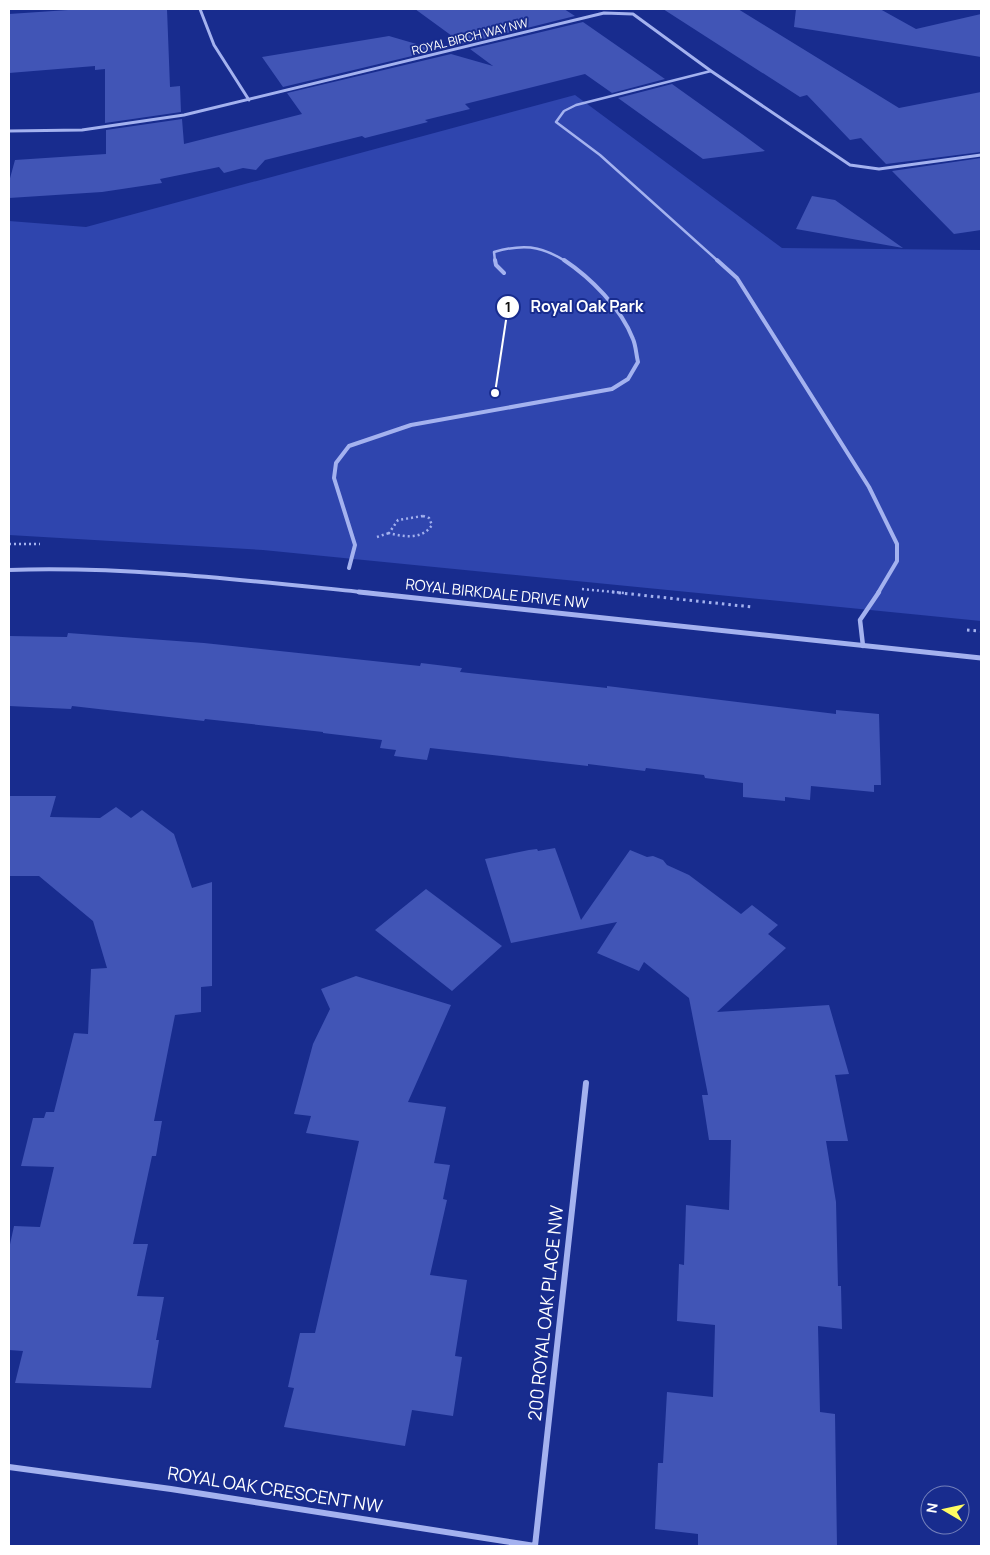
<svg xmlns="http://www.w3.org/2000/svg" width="990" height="1555" font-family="Manrope,sans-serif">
	<rect width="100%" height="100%" fill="#182c8e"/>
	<path fill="#2f45ae" d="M 575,95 L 782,248 L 981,250 L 981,621 L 263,550 L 9,535 L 9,221 L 86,227 Z"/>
	<path fill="#4155b6" d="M 83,9 L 167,9 L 170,87 L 180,86 L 181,112 L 105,123 L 105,69 L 95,70 L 95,66 L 9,73 L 9,14 Z
		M 415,9 L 564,9 L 575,16 L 463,44 Z
		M 663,9 L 738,9 L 899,108 L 981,92 L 981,152 L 886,164 L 861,138 L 850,140 L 807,95 L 800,97 Z
		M 796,9 L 880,9 L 916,29 L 981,14 L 981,57 L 794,27 Z
		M 583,22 L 665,79 L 612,93 L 585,74 L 465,104 L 470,109 L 425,120 L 428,122 L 365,138 L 362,136 L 265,160 L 256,170 L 243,168 L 224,173 L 219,167 L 160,179 L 162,183 L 102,192 L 9,198 L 9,182 L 15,160 L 106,154 L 106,130 L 182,119 L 184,144 L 302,114 L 287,93 L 451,54 L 493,66 L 470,49 Z
		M 389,36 L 437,50 L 283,87 L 262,57 Z
		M 672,84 L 742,134 L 765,151 L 703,159 L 618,98 Z
		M 981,158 L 981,230 L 954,234 L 892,171 Z
		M 812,196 L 835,200 L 903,248 L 796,229 Z
		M 68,633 L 204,643 L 420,666 L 421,663 L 462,668 L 460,672 L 607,688 L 607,686 L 836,714 L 836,710 L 879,714 L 881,785 L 874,785 L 874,792 L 811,786 L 810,800 L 785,797 L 785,801 L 743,797 L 743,783 L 705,778 L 704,775 L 646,768 L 645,771 L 588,764 L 588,766 L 430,748 L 427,760 L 394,756 L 396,750 L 380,748 L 382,740 L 323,733 L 323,732 L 205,719 L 204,721 L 72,706 L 71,709 L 9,706 L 9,636 L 67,637 Z
		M 9,796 L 56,796 L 50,817 L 100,818 L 116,807 L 131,818 L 142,810 L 174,834 L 192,888 L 212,882 L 212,986 L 201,987 L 201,1012 L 175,1015 L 154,1121 L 162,1121 L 156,1156 L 152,1156 L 133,1244 L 148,1244 L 137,1296 L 164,1297 L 156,1340 L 159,1340 L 151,1388 L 15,1383 L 23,1351 L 9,1350 L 9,1249 L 14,1226 L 40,1227 L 54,1167 L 21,1166 L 33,1118 L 44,1118 L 46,1112 L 54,1112 L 74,1033 L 88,1034 L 91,969 L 107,968 L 93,921 L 39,876 L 9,876 Z
		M 555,848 L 581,920 L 630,850 L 647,857 L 653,856 L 663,860 L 667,865 L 689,875 L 741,914 L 752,905 L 778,925 L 768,934 L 786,948 L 717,1012 L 829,1005 L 849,1074 L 835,1075 L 848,1141 L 826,1141 L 836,1202 L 838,1286 L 841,1286 L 842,1329 L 818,1326 L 820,1412 L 835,1414 L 837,1546 L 698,1546 L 698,1534 L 655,1529 L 658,1463 L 663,1463 L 667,1392 L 713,1397 L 715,1325 L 677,1321 L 679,1264 L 684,1265 L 686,1205 L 729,1210 L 731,1140 L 709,1140 L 702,1095 L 708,1095 L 689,998 L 644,962 L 639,971 L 597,953 L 617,922 L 511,943 L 485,859 L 529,850 L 537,849 L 538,851 Z
		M 426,889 L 502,946 L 452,991 L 375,930 Z
		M 356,976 L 451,1005 L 408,1102 L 446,1107 L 434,1163 L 450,1165 L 443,1199 L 447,1200 L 430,1275 L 467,1280 L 455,1356 L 462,1357 L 453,1416 L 412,1410 L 405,1446 L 284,1427 L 294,1388 L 288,1387 L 300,1333 L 315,1333 L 359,1141 L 306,1133 L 311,1116 L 294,1114 L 313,1044 L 330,1009 L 321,989 Z"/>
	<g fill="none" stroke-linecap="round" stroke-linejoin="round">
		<path stroke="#a4b2ef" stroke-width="2.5" stroke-dasharray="2 3" stroke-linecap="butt" d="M 423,516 L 429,518 L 432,525 C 422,540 404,537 389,533 L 398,520 Z
			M 377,537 L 389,533
			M 9,544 L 40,544
			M 582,589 L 624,593"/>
		<path stroke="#a4b2ef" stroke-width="3" stroke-dasharray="2.5 4" stroke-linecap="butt" d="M 612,592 L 752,607
			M 967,630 L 981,631"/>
		<path stroke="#a4b2ef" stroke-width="2.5" d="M 711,71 L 576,105 L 564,111 L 556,122 L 600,155 L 718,261
			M 495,261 L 494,252 C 522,244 540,245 565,261"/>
		<path stroke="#a4b2ef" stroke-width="4" d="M 495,260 L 496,265 L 504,273
			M 717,260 L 737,278 L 869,487 L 897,544 L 897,561 L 878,593
			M 349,568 L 355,545 L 334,478 L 336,463 L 349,446 L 411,425 L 612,389 L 628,379 L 638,362 C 636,354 636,346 633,339 C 621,308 591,278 564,260"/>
		<path stroke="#a4b2ef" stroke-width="4.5" d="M 863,646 L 860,620 L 879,592"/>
		<path stroke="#a4b2ef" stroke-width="3" d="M 200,9 L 214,45 L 249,100
			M 9,131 L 82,130 L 184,115 L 604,13 L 633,14 L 711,71 L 850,165 L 879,169 L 981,155"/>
		<path stroke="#a4b2ef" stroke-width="4" d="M 9,570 C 130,566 251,581 371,593"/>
		<path stroke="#a4b2ef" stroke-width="5" d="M 359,592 L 981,658"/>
		<path stroke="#a4b2ef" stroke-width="6" d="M 9,1467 L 171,1489 L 535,1546
			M 535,1546 L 586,1083"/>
	</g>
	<g text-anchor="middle" stroke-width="4" stroke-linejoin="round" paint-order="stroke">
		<g font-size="12" fill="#fff" stroke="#182c8e">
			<text transform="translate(470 37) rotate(-14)" y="4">ROYAL BIRCH WAY NW</text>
		</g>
		<g font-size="15" fill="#fff" stroke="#182c8e">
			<text transform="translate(497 594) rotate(6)" y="5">ROYAL BIRKDALE DRIVE NW</text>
		</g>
		<g font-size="18" fill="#fff" stroke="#182c8e">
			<text transform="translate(546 1313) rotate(-84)" y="6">200 ROYAL OAK PLACE NW</text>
			<text transform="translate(275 1490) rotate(9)" y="6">ROYAL OAK CRESCENT NW</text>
		</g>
	</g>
	<path fill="none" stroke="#fff" stroke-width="2" d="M495 393L508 307"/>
	<g fill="#fff" stroke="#182c8e" stroke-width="2">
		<circle cx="495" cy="393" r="5"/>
		<circle cx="508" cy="307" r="12"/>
	</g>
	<g font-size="15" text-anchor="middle" font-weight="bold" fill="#111">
		<text x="508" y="312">1</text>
	</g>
	<g font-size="16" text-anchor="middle" font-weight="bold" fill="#fff" stroke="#182c8e" stroke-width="4" stroke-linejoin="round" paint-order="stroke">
		<text x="587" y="312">Royal Oak Park</text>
	</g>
	<rect width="990" height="1555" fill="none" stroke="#ffffff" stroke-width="20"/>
	<g transform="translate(945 1510) rotate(279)"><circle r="24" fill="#182c8e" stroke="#7480bb"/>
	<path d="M0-4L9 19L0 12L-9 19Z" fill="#fffc62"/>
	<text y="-8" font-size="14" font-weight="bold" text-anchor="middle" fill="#ffffff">N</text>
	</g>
</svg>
